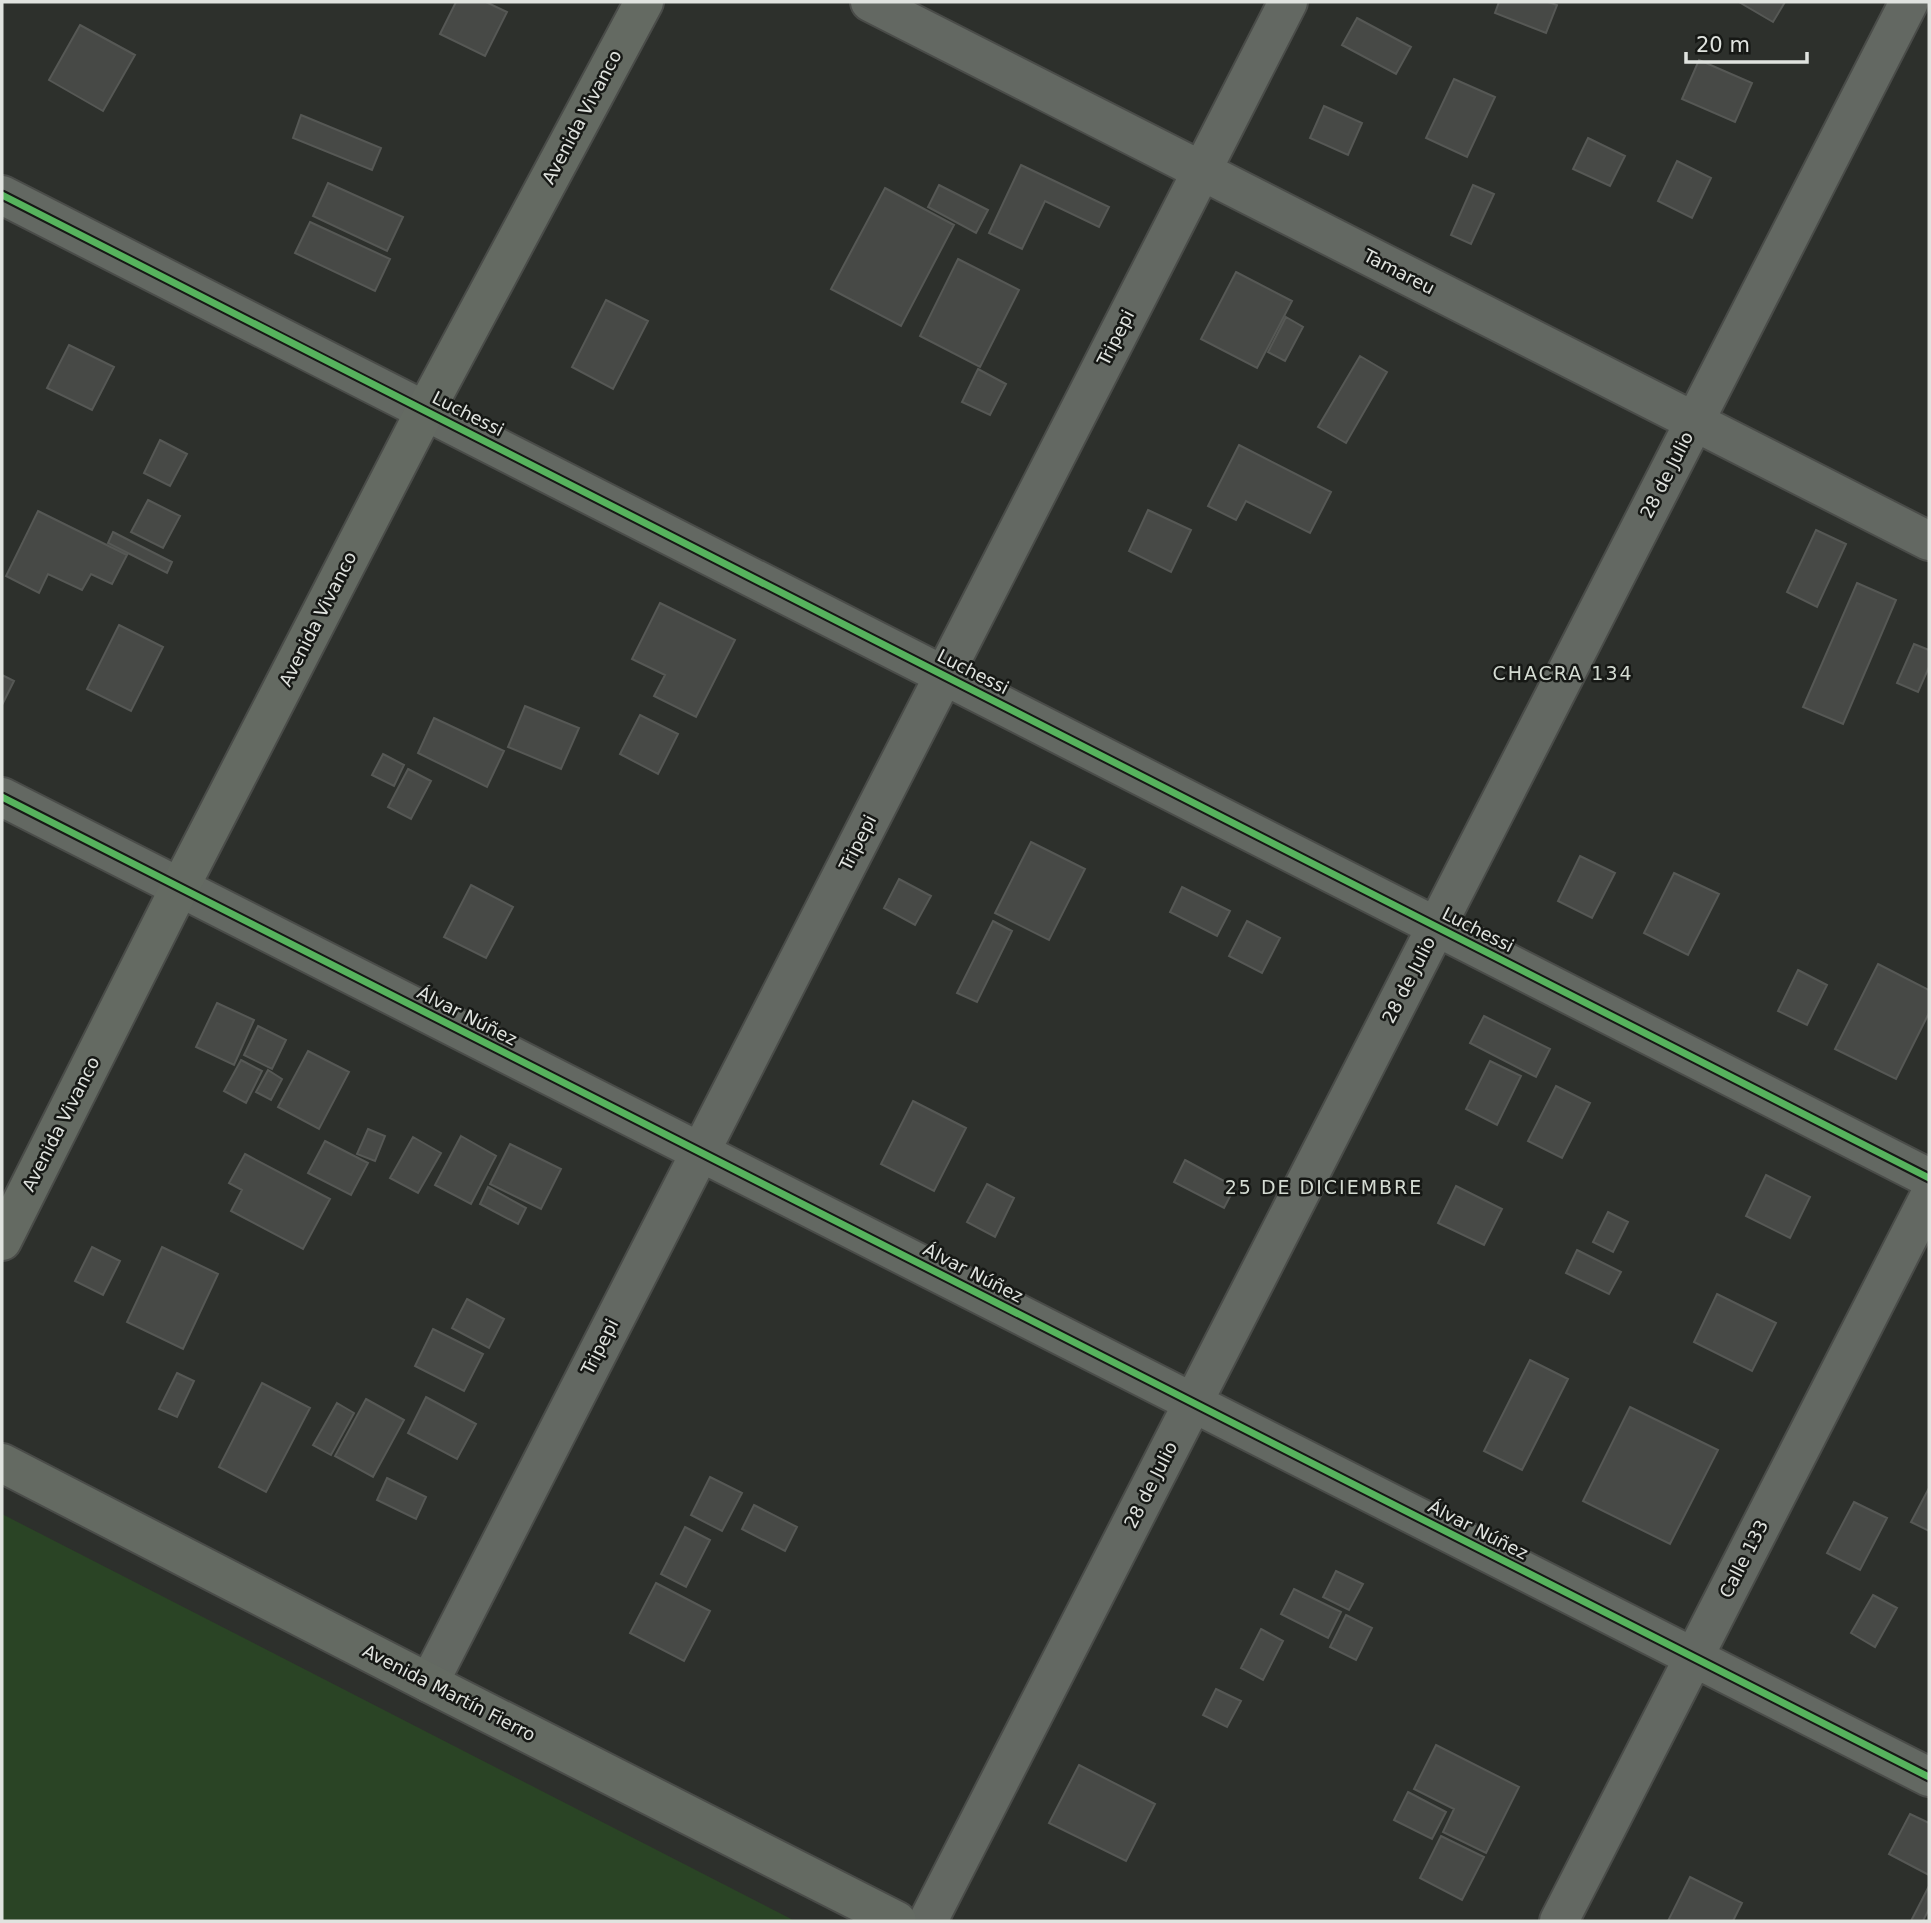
<svg xmlns="http://www.w3.org/2000/svg" width="1931" height="1923" font-family="'DejaVu Sans',sans-serif">
	<rect width="100%" height="100%" fill="#2d302c"/>
	<path fill="#2a4425" d="M 2,1514 L 795,1921 L 2,1921 Z"/>
	<path fill="#474946" stroke="#565855" stroke-width="2" d="M 456,2 L 486,2 L 507,12 L 485,56 L 440,34 Z
		M 1499,2 L 1548,2 L 1557,5 L 1546,33 L 1495,13 Z
		M 1739,2 L 1785,2 L 1773,22 Z
		M 1357,18 L 1411,47 L 1396,74 L 1342,45 Z
		M 80,25 L 135,55 L 103,111 L 49,80 Z
		M 1699,60 L 1752,83 L 1735,122 L 1682,99 Z
		M 1454,79 L 1495,97 L 1467,157 L 1426,138 Z
		M 1324,106 L 1362,123 L 1348,155 L 1310,138 Z
		M 301,115 L 381,148 L 372,170 L 293,138 Z
		M 1588,138 L 1625,156 L 1610,186 L 1573,169 Z
		M 1677,161 L 1711,178 L 1692,218 L 1658,201 Z
		M 1021,165 L 1109,207 L 1099,227 L 1045,201 L 1022,249 L 989,233 Z
		M 328,183 L 403,217 L 387,251 L 313,216 Z
		M 939,185 L 988,210 L 976,233 L 928,207 Z
		M 1473,185 L 1494,194 L 1471,244 L 1451,235 Z
		M 885,188 L 954,225 L 901,326 L 831,289 Z
		M 310,222 L 390,259 L 375,291 L 295,253 Z
		M 958,259 L 1019,290 L 980,367 L 920,336 Z
		M 1236,272 L 1292,301 L 1257,368 L 1201,339 Z
		M 606,300 L 648,321 L 613,389 L 572,367 Z
		M 1286,317 L 1303,327 L 1285,361 L 1268,352 Z
		M 69,345 L 114,367 L 92,410 L 47,388 Z
		M 1360,356 L 1387,372 L 1346,443 L 1318,427 Z
		M 978,369 L 1006,384 L 990,415 L 962,402 Z
		M 160,440 L 187,454 L 170,486 L 144,473 Z
		M 1239,445 L 1331,492 L 1310,533 L 1246,501 L 1236,520 L 1208,506 Z
		M 148,500 L 180,516 L 163,548 L 131,532 Z
		M 1148,510 L 1191,530 L 1171,572 L 1129,551 Z
		M 38,511 L 127,555 L 112,584 L 91,574 L 82,590 L 48,574 L 39,593 L 6,576 Z
		M 1816,530 L 1846,544 L 1817,607 L 1787,592 Z
		M 113,532 L 172,562 L 167,573 L 108,543 Z
		M 1857,583 L 1896,600 L 1843,724 L 1803,707 Z
		M 660,603 L 735,640 L 696,717 L 654,696 L 665,675 L 632,659 Z
		M 119,625 L 163,647 L 131,711 L 87,689 Z
		M 1914,644 L 1929,650 L 1929,667 L 1918,692 L 1897,683 Z
		M 2,675 L 14,681 L 2,705 Z
		M 525,706 L 579,728 L 561,769 L 508,747 Z
		M 640,715 L 678,734 L 658,774 L 620,754 Z
		M 434,718 L 504,751 L 487,787 L 418,753 Z
		M 383,754 L 404,765 L 394,786 L 372,775 Z
		M 408,769 L 431,781 L 411,819 L 388,807 Z
		M 1031,842 L 1085,869 L 1049,940 L 995,913 Z
		M 1580,856 L 1615,873 L 1592,918 L 1558,901 Z
		M 1674,873 L 1719,894 L 1688,955 L 1644,933 Z
		M 899,879 L 931,896 L 915,925 L 884,908 Z
		M 471,885 L 513,907 L 486,958 L 444,937 Z
		M 1182,887 L 1230,911 L 1217,936 L 1170,912 Z
		M 993,921 L 1012,931 L 977,1002 L 957,993 Z
		M 1247,921 L 1280,938 L 1262,973 L 1229,956 Z
		M 1878,964 L 1929,990 L 1929,1013 L 1896,1079 L 1835,1049 Z
		M 1798,970 L 1827,985 L 1807,1025 L 1778,1011 Z
		M 217,1003 L 254,1020 L 234,1065 L 196,1047 Z
		M 1484,1016 L 1550,1049 L 1536,1077 L 1470,1043 Z
		M 258,1026 L 286,1040 L 272,1069 L 244,1055 Z
		M 308,1051 L 349,1072 L 319,1129 L 278,1107 Z
		M 241,1060 L 262,1071 L 246,1103 L 224,1091 Z
		M 1490,1061 L 1521,1076 L 1497,1125 L 1466,1109 Z
		M 268,1070 L 282,1079 L 271,1100 L 256,1092 Z
		M 1556,1086 L 1590,1103 L 1562,1158 L 1528,1141 Z
		M 913,1101 L 966,1128 L 934,1191 L 881,1164 Z
		M 368,1129 L 385,1136 L 375,1161 L 357,1154 Z
		M 461,1136 L 496,1156 L 471,1204 L 435,1185 Z
		M 413,1137 L 441,1153 L 418,1193 L 390,1178 Z
		M 325,1141 L 368,1163 L 351,1195 L 308,1173 Z
		M 510,1144 L 561,1169 L 541,1209 L 490,1184 Z
		M 245,1154 L 330,1199 L 303,1249 L 231,1211 L 242,1190 L 229,1183 Z
		M 1185,1160 L 1235,1187 L 1224,1208 L 1174,1182 Z
		M 1766,1175 L 1810,1197 L 1790,1238 L 1746,1216 Z
		M 987,1184 L 1014,1198 L 995,1237 L 967,1222 Z
		M 1456,1186 L 1502,1209 L 1484,1245 L 1438,1223 Z
		M 488,1187 L 526,1208 L 518,1224 L 480,1204 Z
		M 1608,1212 L 1628,1222 L 1613,1252 L 1593,1242 Z
		M 92,1247 L 120,1261 L 103,1295 L 75,1281 Z
		M 162,1247 L 218,1274 L 183,1349 L 127,1322 Z
		M 1577,1250 L 1621,1272 L 1609,1294 L 1566,1273 Z
		M 1717,1294 L 1776,1323 L 1752,1371 L 1694,1342 Z
		M 467,1299 L 504,1319 L 489,1348 L 452,1328 Z
		M 433,1329 L 483,1354 L 464,1391 L 415,1366 Z
		M 1530,1360 L 1568,1379 L 1522,1470 L 1484,1451 Z
		M 177,1373 L 194,1381 L 177,1417 L 159,1409 Z
		M 262,1383 L 310,1408 L 266,1492 L 219,1467 Z
		M 426,1397 L 476,1424 L 457,1459 L 408,1433 Z
		M 366,1399 L 404,1420 L 373,1477 L 335,1456 Z
		M 337,1403 L 354,1413 L 331,1455 L 313,1445 Z
		M 1630,1407 L 1718,1450 L 1670,1544 L 1583,1501 Z
		M 710,1477 L 742,1493 L 722,1531 L 691,1515 Z
		M 387,1478 L 426,1497 L 416,1519 L 377,1500 Z
		M 1929,1488 L 1929,1531 L 1911,1522 Z
		M 1854,1502 L 1887,1518 L 1860,1570 L 1827,1553 Z
		M 754,1505 L 797,1527 L 785,1551 L 742,1529 Z
		M 685,1527 L 710,1540 L 686,1587 L 661,1574 Z
		M 1336,1571 L 1363,1584 L 1349,1610 L 1323,1597 Z
		M 656,1583 L 710,1611 L 684,1661 L 630,1633 Z
		M 1294,1589 L 1341,1612 L 1328,1638 L 1281,1614 Z
		M 1873,1595 L 1897,1608 L 1875,1647 L 1851,1633 Z
		M 1346,1615 L 1372,1628 L 1356,1660 L 1330,1647 Z
		M 1261,1629 L 1283,1641 L 1263,1680 L 1241,1668 Z
		M 1216,1689 L 1241,1701 L 1227,1727 L 1203,1715 Z
		M 1436,1745 L 1519,1787 L 1486,1853 L 1443,1832 L 1454,1809 L 1414,1789 Z
		M 1079,1765 L 1155,1804 L 1126,1861 L 1049,1823 Z
		M 1408,1792 L 1446,1812 L 1432,1839 L 1394,1820 Z
		M 1910,1814 L 1929,1823 L 1929,1875 L 1889,1854 Z
		M 1441,1836 L 1484,1857 L 1462,1900 L 1420,1878 Z
		M 1690,1877 L 1742,1903 L 1733,1921 L 1668,1921 Z
		M 1929,1886 L 1929,1909 L 1923,1921 L 1911,1921 Z"/>
	<g fill="none" stroke-linecap="round" stroke-linejoin="round">
		<g stroke="#4a4c49" stroke-width="42">
			<path id="street" d="M 870,2 C 1222,184 1577,360 1929,541
				M 2,195 L 1929,1178
				M 2,797 L 1929,1777
				M 429,1683 L 1288,2
				M 928,1921 L 1909,2
				M 1559,1921 L 1929,1197"/>
		</g>
		<g stroke="#4a4c49" stroke-width="42">
			<path id="secondary" d="M 2,1241 L 180,887 L 426,409 L 644,2
				M 2,1463 L 429,1683 L 897,1921"/>
		</g>
		<use href="#street" stroke="#636862" stroke-width="38"/>
		<use href="#secondary" stroke="#646a62" stroke-width="38"/>
		<g stroke="#161815" stroke-width="11">
			<path id="cycleway" d="M 2,195 L 1929,1178
				M 2,797 L 1929,1777"/>
		</g>
		<use href="#cycleway" stroke="#56b35d" stroke-width="7"/>
	</g>
	<g text-anchor="middle" stroke-width="5" stroke-linejoin="round" paint-order="stroke">
		<g font-size="18" fill="#e0e3df" stroke="#161815">
			<text transform="translate(582 117) rotate(-62)" y="6">Avenida Vivanco</text>
			<text transform="translate(1399 272) rotate(27)" y="6">Tamareu</text>
			<text transform="translate(1116 338) rotate(-63)" y="6">Tripepi</text>
			<text transform="translate(468 414) rotate(27)" y="6">Luchessi</text>
			<text transform="translate(1667 475) rotate(-63)" y="6">28 de Julio</text>
			<text transform="translate(318 619) rotate(-63)" y="6">Avenida Vivanco</text>
			<text transform="translate(973 672) rotate(27)" y="6">Luchessi</text>
			<text transform="translate(858 843) rotate(-63)" y="6">Tripepi</text>
			<text transform="translate(1478 930) rotate(27)" y="6">Luchessi</text>
			<text transform="translate(1409 980) rotate(-63)" y="6">28 de Julio</text>
			<text transform="translate(467 1016) rotate(27)" y="6">Álvar Núñez</text>
			<text transform="translate(61 1124) rotate(-63)" y="6">Avenida Vivanco</text>
			<text transform="translate(973 1273) rotate(27)" y="6">Álvar Núñez</text>
			<text transform="translate(600 1347) rotate(-63)" y="6">Tripepi</text>
			<text transform="translate(1151 1485) rotate(-63)" y="6">28 de Julio</text>
			<text transform="translate(1478 1530) rotate(27)" y="6">Álvar Núñez</text>
			<text transform="translate(1744 1559) rotate(-63)" y="6">Calle 133</text>
			<text transform="translate(449 1693) rotate(27)" y="6">Avenida Martín Fierro</text>
		</g>
		<g font-size="19" letter-spacing="2" fill="#d4dbd2" stroke="#161815">
			<text x="1563" y="680">CHACRA 134</text>
			<text x="1324" y="1194">25 DE DICIEMBRE</text>
		</g>
	</g>
	<rect width="1931" height="1923" fill="none" stroke="#e0e3df" stroke-width="7"/>
	<path d="M1686 52v10h121v-10" fill="none" stroke="#e0e3df" stroke-width="3.5"/>
	<text x="1696" y="52" font-size="21" fill="#e0e3df" stroke="#161815" stroke-width="5" paint-order="stroke">20 m</text>
</svg>
